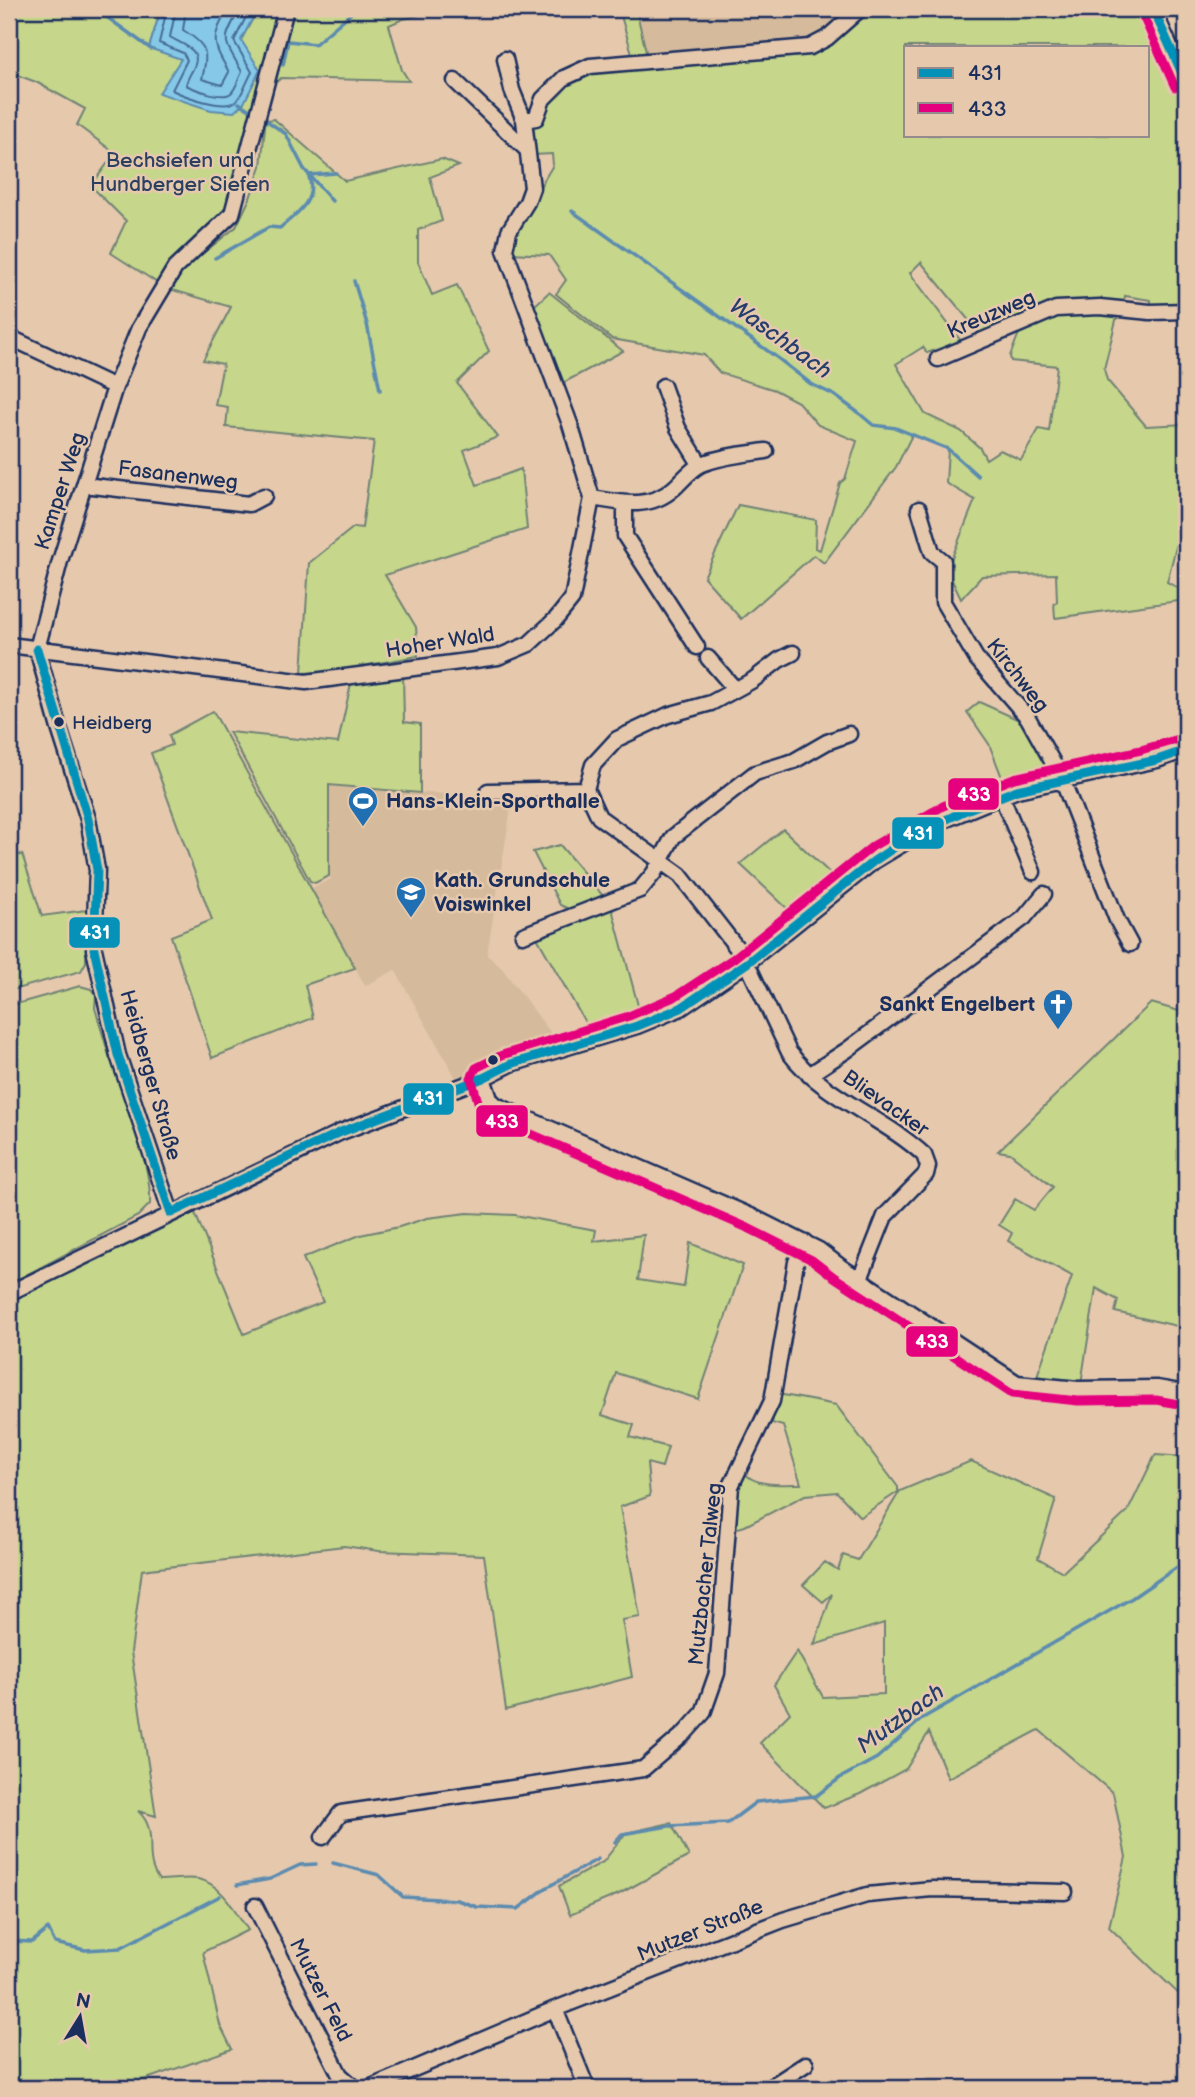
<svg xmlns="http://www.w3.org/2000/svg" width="1195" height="2097" font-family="'Balsamiq Sans',sans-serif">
	<rect width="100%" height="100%" fill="#e6c9ad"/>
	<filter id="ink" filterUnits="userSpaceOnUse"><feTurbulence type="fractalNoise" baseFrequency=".0143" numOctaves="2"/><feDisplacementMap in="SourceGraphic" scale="14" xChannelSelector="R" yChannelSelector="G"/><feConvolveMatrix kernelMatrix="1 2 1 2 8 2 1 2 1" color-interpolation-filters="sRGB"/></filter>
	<g filter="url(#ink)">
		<path fill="#d5bb9c" d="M 636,9 L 852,9 L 822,32 L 800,41 L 647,56 Z
			M 329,785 L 427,793 L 513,796 L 487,955 L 501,967 L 557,1041 L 546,1044 L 529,1043 L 484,1060 L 476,1070 L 456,1078 L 395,970 L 365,986 L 312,888 L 331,879 L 328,875 Z"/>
		<path fill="#c6d68b" stroke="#708274" stroke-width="2" fill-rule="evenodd" d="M 9,9 L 161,9 L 149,48 L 241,40 L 258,9 L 284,9 L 240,195 L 159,284 L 111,253 L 126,221 L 91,186 L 115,153 L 77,125 L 85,109 L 36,82 L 9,72 Z
			M 293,9 L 446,9 L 403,19 L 389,25 L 402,70 L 409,81 L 281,78 L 273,85 Z
			M 619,9 L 636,9 L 647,56 L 633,57 Z
			M 867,9 L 1147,9 L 1186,94 L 1186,308 L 1151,310 L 1151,300 L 1125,296 L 1123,307 L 1097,305 L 1094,300 L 1040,309 L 980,334 L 921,262 L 910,273 L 961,341 L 927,353 L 923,347 L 896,364 L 925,414 L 961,431 L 980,448 L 986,459 L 1000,450 L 1021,460 L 1039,429 L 1049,431 L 1057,366 L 1011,361 L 1010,356 L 1021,328 L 1043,316 L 1118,312 L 1104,369 L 1107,380 L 1146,426 L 1186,424 L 1186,453 L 1179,535 L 1167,582 L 1186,592 L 1186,600 L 1055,618 L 1054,603 L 1057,602 L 1056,574 L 982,576 L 961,599 L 947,570 L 975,500 L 946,483 L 948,449 L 912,435 L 896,467 L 824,563 L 814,555 L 741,619 L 704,577 L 738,505 L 816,520 L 815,548 L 820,550 L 840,483 L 845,479 L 857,441 L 818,425 L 798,402 L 775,390 L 720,373 L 704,355 L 612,339 L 556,294 L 566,280 L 549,255 L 511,253 L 514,230 L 553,165 L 552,154 L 533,155 L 531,124 L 542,108 L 579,74 L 825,45 ZM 906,47 L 1148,47 L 1148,135 L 906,135 Z
			M 266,117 L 268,120 L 274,119 L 345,181 L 442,159 L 459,166 L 430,177 L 442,221 L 418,230 L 418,262 L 432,295 L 457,285 L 489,351 L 457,383 L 498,437 L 464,450 L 477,485 L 521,469 L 527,529 L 385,575 L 416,627 L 418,656 L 329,672 L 302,673 L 309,563 L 354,527 L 362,528 L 374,441 L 226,427 L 228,407 L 215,405 L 223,364 L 203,360 L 231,307 L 169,289 L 183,269 L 236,227 L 250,198 L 261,166 Z
			M 549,292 L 623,351 L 561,384 L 532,308 Z
			M 403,672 L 404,722 L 420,724 L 420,793 L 329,785 L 329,876 L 315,883 L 310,881 L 229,732 L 338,743 L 352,679 Z
			M 979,702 L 1028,724 L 1050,772 L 1005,785 L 989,744 L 967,712 Z
			M 213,711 L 355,968 L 305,985 L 313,1018 L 212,1058 L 171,936 L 212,920 L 151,753 L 172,745 L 169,735 Z
			M 9,829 L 16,856 L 22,854 L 42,916 L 87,910 L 86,962 L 81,971 L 9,991 Z
			M 783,829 L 836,879 L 793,914 L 740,864 Z
			M 560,845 L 604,897 L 569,909 L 560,905 L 533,852 Z
			M 611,905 L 640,1013 L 622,1019 L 624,1022 L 590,1031 L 535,934 Z
			M 80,986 L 91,989 L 96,995 L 95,1008 L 110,1059 L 116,1063 C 126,1099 152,1168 150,1204 L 138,1216 L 9,1284 L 9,1006 Z
			M 1151,1003 L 1186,1013 L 1186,1328 L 1115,1312 L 1118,1300 L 1096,1288 L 1081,1384 L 1036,1379 L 1072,1276 L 1008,1241 L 1012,1233 L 999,1225 L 1015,1199 L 1034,1210 L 1053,1187 L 1010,1153 L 998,1151 Z
			M 193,1208 L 244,1334 L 323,1302 L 303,1258 L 360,1235 L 399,1227 L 427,1218 L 467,1213 L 515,1215 L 596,1230 L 594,1241 L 644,1235 L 638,1280 L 684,1287 L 690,1243 L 743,1265 L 698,1399 L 616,1373 L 602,1415 L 634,1425 L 630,1437 L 668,1447 L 662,1467 L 647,1463 L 650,1496 L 620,1507 L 640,1617 L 622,1620 L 632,1677 L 506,1710 L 484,1555 L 379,1551 L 344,1546 L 142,1570 L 131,1652 L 156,1816 L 138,1811 C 161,1832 141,1856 159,1880 C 171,1880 186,1877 198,1879 C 221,1883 236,1912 248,1930 L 203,1952 L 220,2025 L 232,2049 L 121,2088 L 9,2088 L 9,1301 Z
			M 778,1394 L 836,1405 L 898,1487 L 898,1492 L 860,1517 L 837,1492 L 805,1495 L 745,1526 L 735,1529 L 736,1489 L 745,1473 C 754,1487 786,1484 801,1484 L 783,1426 L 772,1423 Z
			M 1155,1455 L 1186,1457 L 1186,2001 L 1109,1927 L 1126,1857 L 1113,1793 L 1039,1730 L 948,1778 L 929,1732 L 906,1769 L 860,1794 L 824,1808 L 760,1743 L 790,1713 L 774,1685 L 797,1651 L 823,1697 L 884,1694 L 884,1623 L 814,1645 L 832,1594 L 823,1602 L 803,1585 L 825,1562 L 838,1570 L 843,1555 L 858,1560 L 900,1491 L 971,1461 L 1056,1499 L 1038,1558 L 1063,1572 L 1128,1511 Z
			M 671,1823 L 689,1856 L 619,1894 L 570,1915 L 559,1886 L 603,1862 L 626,1833 Z"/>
		<path fill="#86c8e7" stroke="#5b8bb0" stroke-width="2" d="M 161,9 L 258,9 L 241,40 L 260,70 L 244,103 L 234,112 L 211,110 L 159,93 L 181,59 L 149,48 Z"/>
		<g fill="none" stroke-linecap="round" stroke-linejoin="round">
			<path stroke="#466c95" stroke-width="2" d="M 167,9 L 159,43 L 183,53 L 187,60 L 172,90 C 184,96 225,111 236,101 C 243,94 247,81 252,72 L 234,41 L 250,9
				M 176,9 L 170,37 C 182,45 204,49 193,69 C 190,75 187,79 186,85 C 194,89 223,100 231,93 C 236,89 239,77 242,72 C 224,38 220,45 240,9
				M 186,9 L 183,30 C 207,45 209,51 202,79 L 222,85 L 229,72 C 212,43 211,39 228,9"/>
			<path stroke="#5b8bb0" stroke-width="3.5" d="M 89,9 L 97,10 L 151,49
				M 283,65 L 288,41 L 315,44 L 356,9
				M 239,103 L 253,112
				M 263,118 L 286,134 L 304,169 L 332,201
				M 309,175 L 336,173
				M 572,211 L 779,359 L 811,384 L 834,395 L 860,414 L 873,425 L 896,428 L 948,449 L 978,476
				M 215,258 L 269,227 L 280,228 C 296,214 317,201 309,177
				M 354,281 L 367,324 L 380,390
				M 615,1842 L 622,1834 L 669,1826 L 728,1823 L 756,1802 L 816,1796 L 840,1778 L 877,1758 L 923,1718 L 1132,1598 L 1186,1561
				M 333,1863 L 379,1875 L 403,1897 L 457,1900 L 477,1907 L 518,1909 L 546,1888 L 598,1859
				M 237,1885 L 270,1879 L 300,1865 L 316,1864
				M 9,1941 L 32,1942 L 48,1929 L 55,1943 L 85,1950 L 120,1948 L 220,1896"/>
			<g stroke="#1b2f5e" stroke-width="19">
				<path id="street" d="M 1153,9 L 1186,82
					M 455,81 L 527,150
					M 524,120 L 536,118 L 543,99 L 564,78 L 590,66 L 810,47 L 827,38 L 860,9
					M 9,337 L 115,387
					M 938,359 L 1056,309 L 1100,307 L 1150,312 L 1186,311
					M 663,386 L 678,428 L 700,464
					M 84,485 L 249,504 L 264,496
					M 592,498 C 621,503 650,510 674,488 C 682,481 692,468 702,464 C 722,456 745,454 766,451
					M 625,503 L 625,536 L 697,647
					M 919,509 L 932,552 L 943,561 L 943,602 L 976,658 L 1028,718 L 1062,779 L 1117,920 L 1130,944
					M 9,645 L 306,682 L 498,657 L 529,644 L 556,619 L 572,599 L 592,498 L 570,424 L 505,250 L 509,231 L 527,202 L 532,188 L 524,120 L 512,90 L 505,59
					M 793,653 L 779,660 L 753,680 L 711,703 L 668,715 L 617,739 L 593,765 L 586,789 L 599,817 L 680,875 L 737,948 L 747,963 L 789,1052 C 823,1098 883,1117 924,1155 L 928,1166 L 926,1174 L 885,1216 L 860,1279
					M 708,658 L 735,689
					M 488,791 L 586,789
					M 1001,795 L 1033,872
					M 523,935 L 640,890 L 654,873 L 673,837 L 755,773 L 794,761 L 827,742 L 849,734
					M 809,1075 L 847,1050 L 1024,918 L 1044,894
					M 483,1078 L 490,1099 L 496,1105 L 753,1217 L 819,1250 L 841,1267 L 1017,1383 L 1078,1389 L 1157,1388 L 1186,1393
					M 171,1213 L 118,1055 L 94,949 L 97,870 L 88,819 L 58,725 L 37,649 L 60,561 L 115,387 L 139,328 L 175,268 L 232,214 L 286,9
					M 9,1293 L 341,1132 L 483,1078 L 511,1064 L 637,1026 L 681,1008 L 747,963 L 874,861 L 937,823 L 1017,790 L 1157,760 L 1186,750
					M 323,1837 L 341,1813 L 643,1769 L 685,1733 L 703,1713 L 717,1673 L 731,1486 L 772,1401 L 796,1262 L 806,1243
					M 255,1906 L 340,2075 L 355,2088
					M 555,2009 L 587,2088
					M 369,2088 L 555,2009 L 783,1920 L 867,1895 L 932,1889 L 1065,1892
					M 769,2088 L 806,2064"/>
			</g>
			<use href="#street" stroke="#e6c9ad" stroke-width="14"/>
			<g stroke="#e6c9ad" stroke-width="14">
				<path id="bus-1" d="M 1153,9 L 1186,82
					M 37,649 L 88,819 L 97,870 L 94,949 L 118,1055 L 171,1213
					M 171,1213 L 341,1132 L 483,1078 L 511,1064 L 637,1026 L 681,1008 L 747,963 L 874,861 L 910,837 L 966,810 L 1017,790 L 1157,760 L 1186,750"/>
			</g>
			<g stroke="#e6c9ad" stroke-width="14">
				<path id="bus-2" d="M 1142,14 L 1175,87
					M 1182,738 L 1141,750 L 1014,778 L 943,806 L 873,846 L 734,958 L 676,996 L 629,1016 L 502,1055 L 476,1068 L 471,1078 L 479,1105 L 490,1116 L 748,1228 L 812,1260 L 834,1277 L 1012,1394 L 1078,1401 L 1156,1400 L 1184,1405"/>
			</g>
			<use href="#bus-1" stroke="#0591b8" stroke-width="9"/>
			<use href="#bus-2" stroke="#e5007d" stroke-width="9"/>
		</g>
	</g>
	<defs>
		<g id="stadium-pin" transform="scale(1.575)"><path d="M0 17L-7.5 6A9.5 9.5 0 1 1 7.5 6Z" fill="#1f6fb2" stroke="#e6c9ad"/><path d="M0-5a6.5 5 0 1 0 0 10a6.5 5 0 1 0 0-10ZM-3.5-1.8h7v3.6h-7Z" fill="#fff"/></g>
		<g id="school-pin" transform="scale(1.575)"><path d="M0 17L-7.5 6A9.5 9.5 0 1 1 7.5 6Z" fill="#1f6fb2" stroke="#e6c9ad"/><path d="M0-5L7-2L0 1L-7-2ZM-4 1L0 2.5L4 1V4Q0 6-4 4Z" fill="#fff"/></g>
		<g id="church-pin" transform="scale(1.575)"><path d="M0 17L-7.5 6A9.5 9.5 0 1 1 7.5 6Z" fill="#1f6fb2" stroke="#e6c9ad"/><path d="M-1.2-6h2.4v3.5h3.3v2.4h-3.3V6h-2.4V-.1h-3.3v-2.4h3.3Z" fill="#fff"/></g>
	</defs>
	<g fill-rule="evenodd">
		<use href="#stadium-pin" x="363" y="801"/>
		<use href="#school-pin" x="411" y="892"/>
		<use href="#church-pin" x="1058" y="1004"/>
	</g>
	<g fill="#1b2f5e" stroke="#e6c9ad" stroke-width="2.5">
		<circle cx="59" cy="722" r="6"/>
		<circle cx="493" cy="1060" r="6"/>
	</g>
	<g text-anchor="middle" stroke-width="5" stroke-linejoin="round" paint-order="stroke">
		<g font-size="19" fill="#1b2f5e" stroke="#e6c9ad" text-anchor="start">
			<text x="72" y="729">Heidberg</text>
		</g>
		<g font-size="21" fill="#2c4062" stroke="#e6c9ad">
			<text x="180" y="167">Bechsiefen und<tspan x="180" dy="24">Hundberger Siefen</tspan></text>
		</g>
		<g font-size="21" fill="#1b2f5e" stroke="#e6c9ad">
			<text transform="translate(991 314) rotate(-23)" y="7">Kreuzweg</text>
			<text transform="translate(178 475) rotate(7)" y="7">Fasanenweg</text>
			<text transform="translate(60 491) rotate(-72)" y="7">Kamper Weg</text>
			<text transform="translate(440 642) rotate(-9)" y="7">Hoher Wald</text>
			<text transform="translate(1018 675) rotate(52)" y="7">Kirchweg</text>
			<text transform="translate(151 1075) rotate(74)" y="7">Heidberger Straße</text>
			<text transform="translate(886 1103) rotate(35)" y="7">Blievacker</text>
			<text transform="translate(705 1574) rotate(-84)" y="7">Mutzbacher Talweg</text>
			<text transform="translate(700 1930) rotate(-22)" y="7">Mutzer Straße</text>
			<text transform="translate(321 1990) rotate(63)" y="7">Mutzer Feld</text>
		</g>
		<g font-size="21" font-weight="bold" fill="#1b2f5e" stroke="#e6c9ad" text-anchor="start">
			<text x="386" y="808">Hans-Klein-Sporthalle</text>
			<text x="434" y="887">Kath. Grundschule<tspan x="434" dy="24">Voiswinkel</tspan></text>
			<text x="1035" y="1011" text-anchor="end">Sankt Engelbert</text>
		</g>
		<g font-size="23" font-style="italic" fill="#263e6c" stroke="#e6c9ad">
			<text transform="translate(781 338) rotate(36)" y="8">Waschbach</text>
			<text transform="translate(900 1718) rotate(-36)" y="8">Mutzbach</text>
		</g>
	</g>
	<g stroke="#e6c9ad" stroke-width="2.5">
		<rect x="947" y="777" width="53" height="34" rx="7" fill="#e5007d"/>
		<rect x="891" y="816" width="54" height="34" rx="7" fill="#0591b8"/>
		<rect x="68" y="916" width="53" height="33" rx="7" fill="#0591b8"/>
		<rect x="402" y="1082" width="53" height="34" rx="7" fill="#0591b8"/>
		<rect x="475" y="1104" width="54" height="34" rx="7" fill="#e5007d"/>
		<rect x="905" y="1325" width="54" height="33" rx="7" fill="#e5007d"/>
	</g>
	<g font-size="19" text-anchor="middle" font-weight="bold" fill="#fff">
		<text x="974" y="801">433</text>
		<text x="918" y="840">431</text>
		<text x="95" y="939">431</text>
		<text x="428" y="1105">431</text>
		<text x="502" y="1128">433</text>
		<text x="932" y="1348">433</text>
	</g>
	<rect width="1195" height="2097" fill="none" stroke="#e6c9ad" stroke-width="35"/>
	<rect x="18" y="18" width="1160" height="2062" fill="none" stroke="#1b2f5e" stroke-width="2.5" filter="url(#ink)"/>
	<rect x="904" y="46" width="245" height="91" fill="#e6c9ad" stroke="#958b8d" stroke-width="2"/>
	<rect x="918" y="68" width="35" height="10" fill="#0591b8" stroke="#958b8d" stroke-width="2"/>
	<text x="968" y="80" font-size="21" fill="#1b2f5e">431</text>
	<rect x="918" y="103" width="35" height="10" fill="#e5007d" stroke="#958b8d" stroke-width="2"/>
	<text x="968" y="116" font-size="21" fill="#1b2f5e">433</text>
	<g transform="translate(80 2017) rotate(11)" stroke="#e6c9ad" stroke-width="5" paint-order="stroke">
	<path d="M0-5L12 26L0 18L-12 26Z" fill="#1b2f5e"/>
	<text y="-10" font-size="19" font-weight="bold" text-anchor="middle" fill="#1b2f5e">N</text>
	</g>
</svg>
